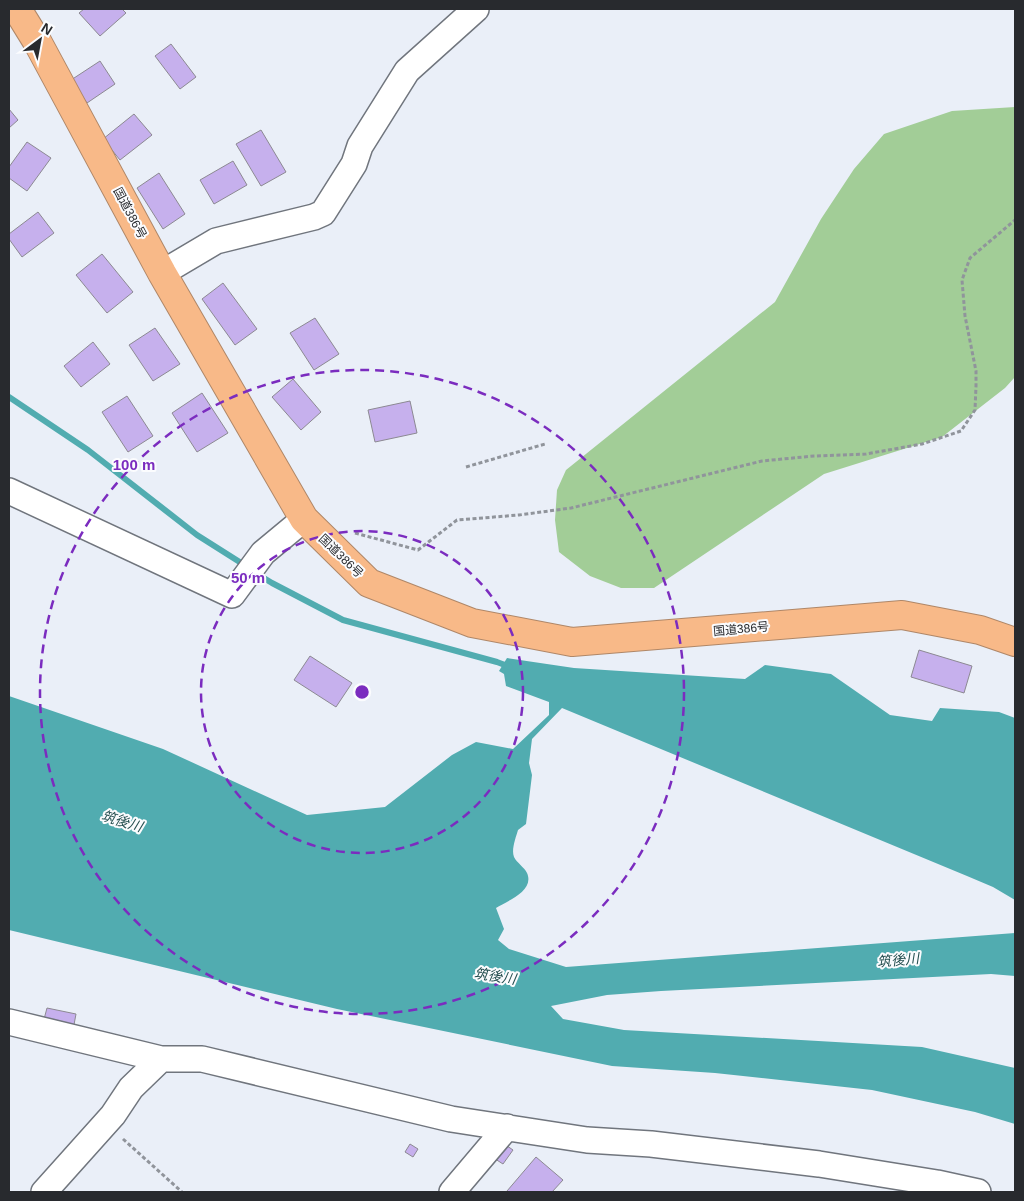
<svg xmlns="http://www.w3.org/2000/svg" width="1024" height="1201" font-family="Arial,'Noto Sans JP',sans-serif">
	<rect width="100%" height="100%" fill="#eaeff8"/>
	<path fill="#a2cd97" d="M 1015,107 L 1015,377 L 1005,388 L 942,437 L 824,474 L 654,588 L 621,588 L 590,576 L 559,552 L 555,520 L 557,490 L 566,470 L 775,302 L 821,219 L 854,169 L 884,134 L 952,111 Z"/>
	<path fill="#51acb0" d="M 507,658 L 574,668 L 745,679 L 765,665 L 831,674 L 890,715 L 932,721 L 940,708 L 999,712 L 1015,718 L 1015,900 L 993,887 L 967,876 L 562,708 L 532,739 L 529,763 L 532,775 L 526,824 L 518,830 C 516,837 511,850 514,857 C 517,863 524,867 527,873 C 535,891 507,901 496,908 L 504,929 L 498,940 L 509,949 L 566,967 L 1015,933 L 1015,976 L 991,974 L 661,991 L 607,995 L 551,1006 L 563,1019 L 624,1030 L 922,1047 L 1015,1068 L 1015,1124 L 975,1112 L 872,1090 L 715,1073 L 612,1066 L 337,1009 L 9,930 L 9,696 L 163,749 L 307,815 L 385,807 L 452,755 L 476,742 L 513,749 L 549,715 L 549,702 L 506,686 L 504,674 L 499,671 Z"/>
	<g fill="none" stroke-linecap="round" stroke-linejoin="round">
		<path stroke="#51acb0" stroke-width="6" d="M 9,397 L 88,450 L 197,535 L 246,566
			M 254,572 L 272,583 L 343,620 L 497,662 L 510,667"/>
	</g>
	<path fill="#c6b0ed" stroke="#8c8992" d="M 84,9 L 122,9 L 126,13 L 100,36 L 79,13 Z
		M 171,44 L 196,77 L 180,89 L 155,56 Z
		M 100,61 L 115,84 L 87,103 L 71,80 Z
		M 9,109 L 18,120 L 9,128 Z
		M 134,114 L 152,135 L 120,160 L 103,139 Z
		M 261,130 L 286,172 L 261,186 L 236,144 Z
		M 27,142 L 51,158 L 27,191 L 9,178 L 9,167 Z
		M 233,161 L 247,185 L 214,204 L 200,180 Z
		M 159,173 L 185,214 L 163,229 L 137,188 Z
		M 38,212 L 54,233 L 22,257 L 9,239 L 9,234 Z
		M 102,254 L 133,292 L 107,313 L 76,275 Z
		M 223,283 L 257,329 L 235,345 L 202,299 Z
		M 315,318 L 339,354 L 314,370 L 290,333 Z
		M 155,328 L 180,364 L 153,381 L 129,345 Z
		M 93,342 L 110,364 L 81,387 L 64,366 Z
		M 293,379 L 321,412 L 301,430 L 272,397 Z
		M 202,393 L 228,433 L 197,452 L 172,413 Z
		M 127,396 L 153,436 L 128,452 L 102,412 Z
		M 410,401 L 417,433 L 375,442 L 368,410 Z
		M 919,650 L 972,666 L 964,693 L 911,677 Z
		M 310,656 L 352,683 L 336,707 L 294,680 Z
		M 47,1008 L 76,1014 L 73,1030 L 43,1023 Z
		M 500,1141 L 513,1150 L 503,1164 L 489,1155 Z
		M 410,1144 L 418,1149 L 413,1157 L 405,1152 Z
		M 536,1157 L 563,1180 L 552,1192 L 508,1192 L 507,1191 Z"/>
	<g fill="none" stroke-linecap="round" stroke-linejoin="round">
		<g stroke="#70757d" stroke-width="28">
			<path id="minor" d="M 162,273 L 216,241 L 314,217 L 323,213 L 354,164 L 360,146 L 407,71 L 476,9
				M 9,491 L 232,595 L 263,553 L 304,519
				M 9,1022 L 161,1059 L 202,1059 L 451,1119 L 587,1140 L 651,1144 L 819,1164 L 937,1183 L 978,1192
				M 44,1192 L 113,1115 L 131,1088 L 161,1059
				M 452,1192 L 507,1127"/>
		</g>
		<g stroke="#af8768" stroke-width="30">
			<path id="highway" d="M 17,9 L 38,43 L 162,273 L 304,519 L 369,583 L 472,623 L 572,642 L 902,615 L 980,630 L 1015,642"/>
		</g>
		<path stroke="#90949b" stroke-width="3" stroke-dasharray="4 2.5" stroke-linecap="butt" d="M 466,467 L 545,444
			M 355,533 L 418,550 L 457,520 L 519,515 L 571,508 L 762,461 L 814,456 L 866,454 L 922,444 L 961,431 L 975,410 L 976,386 L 976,371 L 965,316 L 962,280 L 970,258 L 1015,220
			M 123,1139 L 182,1192"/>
		<use href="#minor" stroke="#fff" stroke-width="25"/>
		<use href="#highway" stroke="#f8b988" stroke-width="28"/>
	</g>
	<g fill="none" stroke="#7b2cbf" stroke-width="2.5" stroke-dasharray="9 6">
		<circle cx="362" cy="692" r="161"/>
		<circle cx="362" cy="692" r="322"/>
	</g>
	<g text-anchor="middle" stroke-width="4" stroke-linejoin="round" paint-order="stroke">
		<g font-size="12" fill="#282a2e" stroke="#fbfcfe">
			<text transform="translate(130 213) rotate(62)" y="4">国道386号</text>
			<text transform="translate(341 556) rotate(44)" y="4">国道386号</text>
			<text transform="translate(741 629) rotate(-5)" y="4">国道386号</text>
		</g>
		<g font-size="14" font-style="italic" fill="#254f50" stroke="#fbfcfe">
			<text transform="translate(122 821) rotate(17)" y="5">筑後川</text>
			<text transform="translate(898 960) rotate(-5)" y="5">筑後川</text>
			<text transform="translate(495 976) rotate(9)" y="5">筑後川</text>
		</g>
	</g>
	<circle cx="362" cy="692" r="8" fill="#7b2cbf" stroke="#fbfcfe" stroke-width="2.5"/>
	<g font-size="15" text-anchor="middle" font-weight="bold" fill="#7b2cbf" stroke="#fbfcfe" stroke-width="4" stroke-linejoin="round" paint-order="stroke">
		<text x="134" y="470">100 m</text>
		<text x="248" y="583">50 m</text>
	</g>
	<rect width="1024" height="1201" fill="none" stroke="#282a2e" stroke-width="20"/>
	<g transform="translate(40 40) rotate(32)" stroke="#fbfcfe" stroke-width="4" paint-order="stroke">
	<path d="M0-4L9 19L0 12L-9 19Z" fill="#282a2e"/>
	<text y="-8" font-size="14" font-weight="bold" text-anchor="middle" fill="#282a2e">N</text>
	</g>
</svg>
